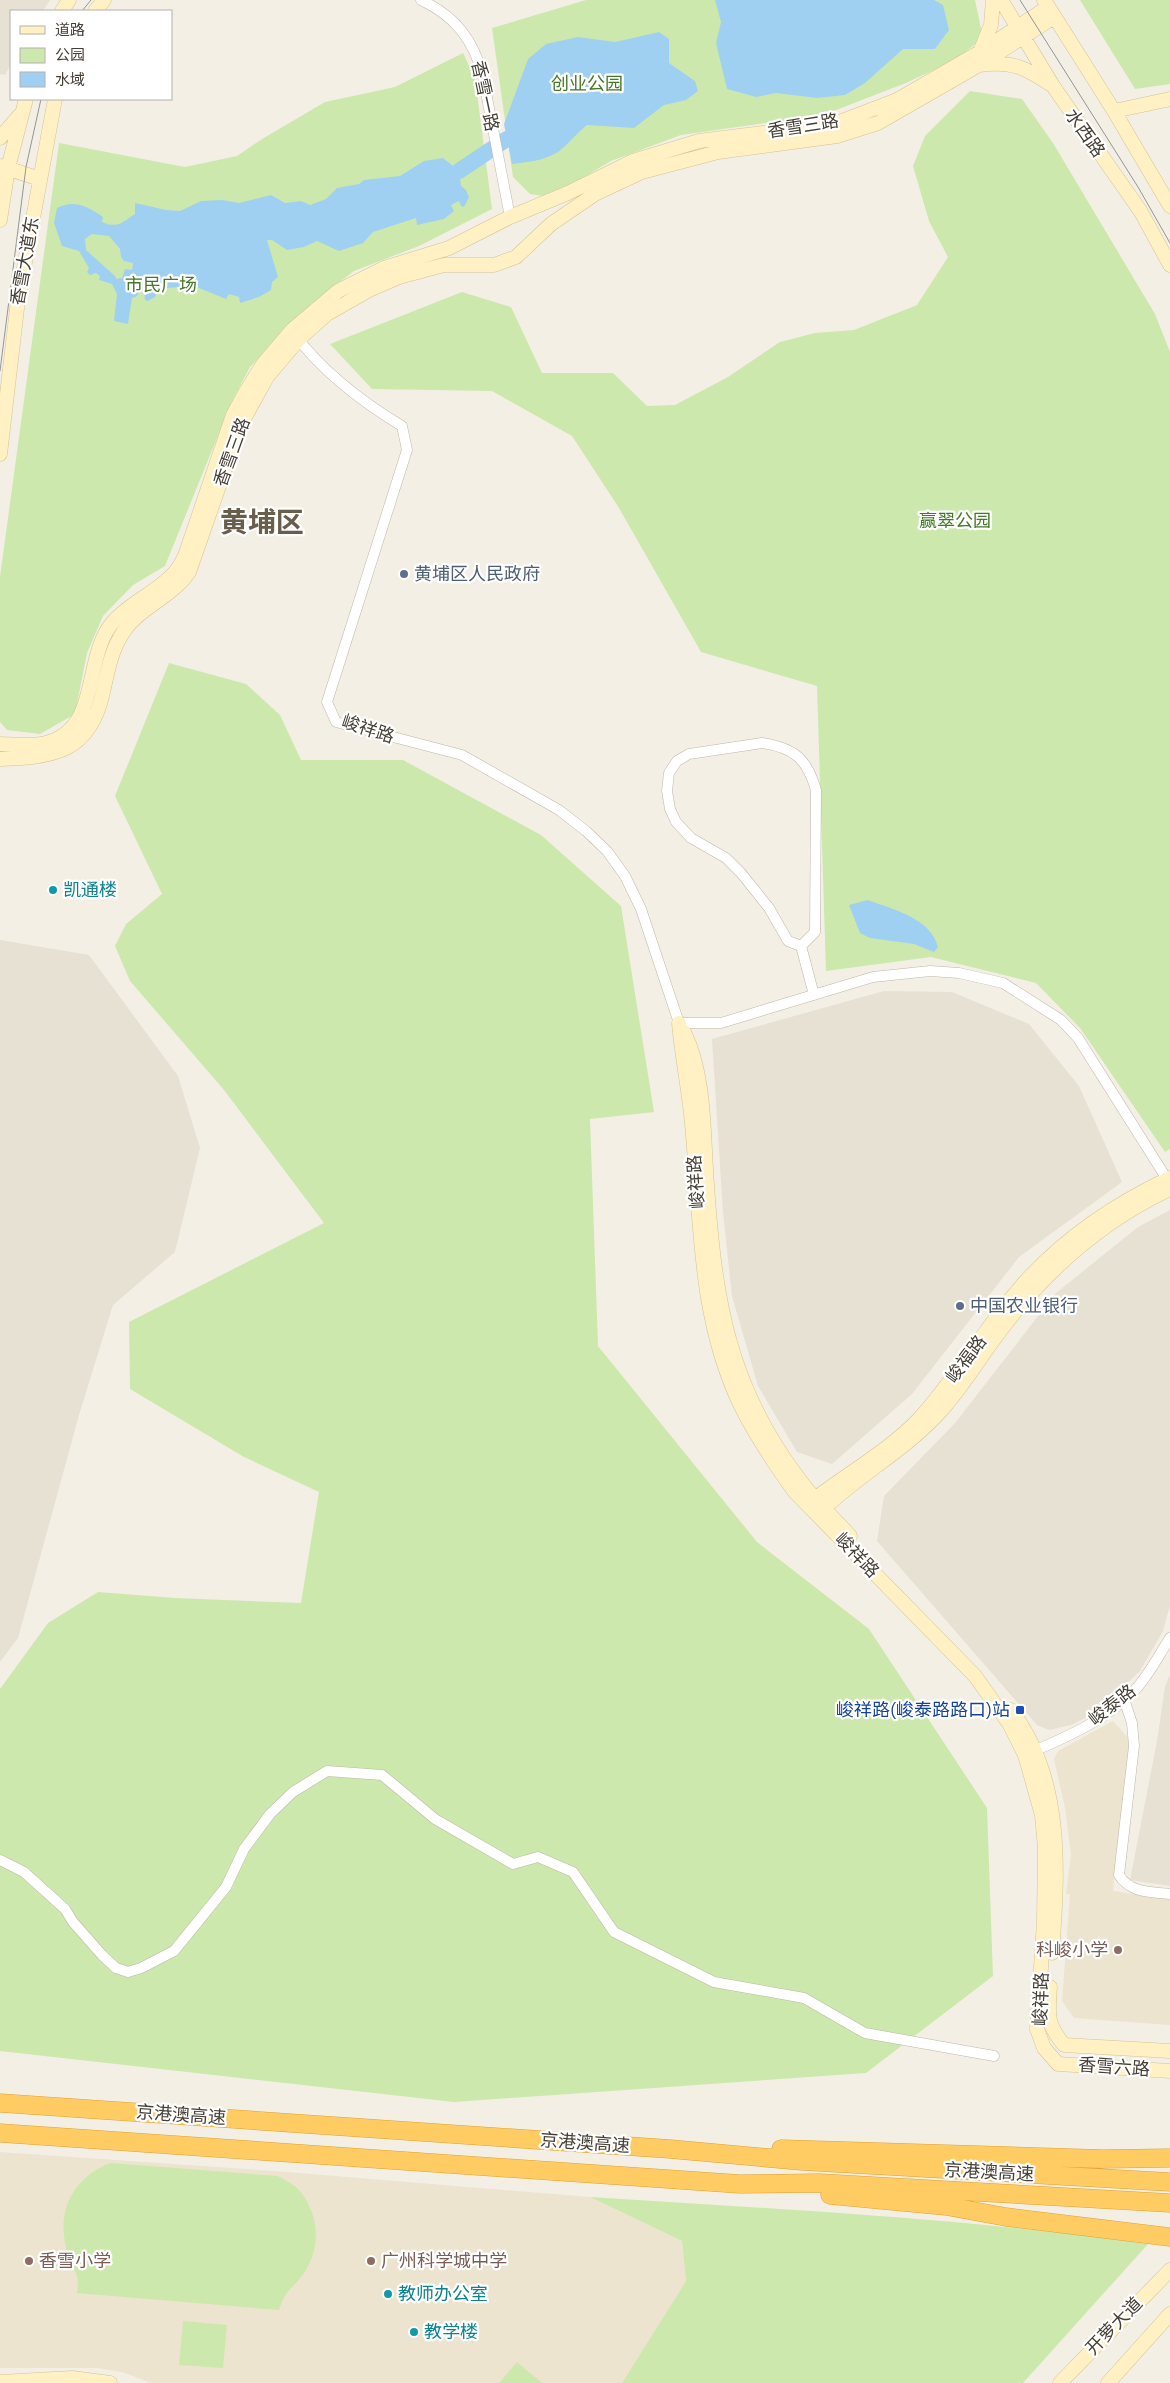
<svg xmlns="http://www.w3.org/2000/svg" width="1170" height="2383" font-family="'IBM Plex Sans','Noto Sans SC',sans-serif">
	<rect width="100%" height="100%" fill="#f3efe5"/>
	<path fill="#e7e1d3" d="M 0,0 L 50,0 L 43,11 L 11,11 L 11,64 L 5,75 L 0,74 Z
		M 0,940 L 89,955 L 178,1076 L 200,1148 L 175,1252 L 113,1305 L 79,1415 L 18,1638 L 0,1662 Z
		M 884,991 L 952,992 L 1029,1024 L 1079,1086 L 1122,1182 L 1019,1257 L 912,1394 L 832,1464 L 797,1452 L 758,1386 L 732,1296 L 723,1213 L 712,1039 Z
		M 1170,1210 L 1170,1605 L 1163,1631 L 1140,1671 L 1094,1714 L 1071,1725 L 1049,1730 L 1037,1725 L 877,1541 L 884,1496 L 955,1423 L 1056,1293 L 1138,1227 Z
		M 1170,1674 L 1170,1886 L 1130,1880 L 1157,1741 L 1165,1687 Z"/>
	<path fill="#ece4cf" d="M 1113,1721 L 1130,1740 L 1113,1891 L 1170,1899 L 1170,2025 L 1074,2018 L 1062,2001 L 1070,1894 L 1066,1894 L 1071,1855 L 1065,1808 L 1054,1759 L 1058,1751 Z
		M 0,2152 L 287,2172 L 590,2197 L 682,2241 L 686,2281 L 622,2383 L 151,2383 L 122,2372 L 97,2368 L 0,2368 Z"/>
	<path fill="#cde8ad" d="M 586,0 L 975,0 L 983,38 L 955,60 L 906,83 L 823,115 L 681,135 L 611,161 L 550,197 L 530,194 L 513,177 L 492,28 Z
		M 1080,0 L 1170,0 L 1170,84 L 1135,89 Z
		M 463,53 L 475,78 L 492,209 L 419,246 L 354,271 L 311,304 L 250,367 L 232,401 L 165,566 L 133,585 L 103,616 L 87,653 L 75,714 L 40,734 L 7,730 L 0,722 L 0,577 L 59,143 L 185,167 L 237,156 L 262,139 L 325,102 L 395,87 Z
		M 970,91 L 1022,99 L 1053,143 L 1155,314 L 1170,352 L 1170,1149 L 1165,1152 L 1080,1028 L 1036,983 L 931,957 L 826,971 L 817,686 L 701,652 L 619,508 L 572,436 L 492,391 L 372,389 L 330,344 L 462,292 L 511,307 L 542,373 L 613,373 L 647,406 L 675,405 L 728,377 L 780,342 L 815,333 L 854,330 L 917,305 L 948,257 L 929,221 L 913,166 L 925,136 Z
		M 169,663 L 246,684 L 280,715 L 301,760 L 403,760 L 541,835 L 621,906 L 654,1112 L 590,1119 L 598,1346 L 757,1542 L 869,1629 L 987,1808 L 993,1976 L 866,2073 L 454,2102 L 0,2051 L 0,1689 L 48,1623 L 98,1592 L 175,1598 L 301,1603 L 319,1492 L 244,1457 L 130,1389 L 129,1322 L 324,1223 L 224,1090 L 130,981 L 115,946 L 126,924 L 162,894 L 115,796 Z
		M 110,2163 L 278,2176 C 284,2180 292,2183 297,2188 C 318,2210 322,2244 306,2270 C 295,2288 286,2287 279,2310 L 77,2293 C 80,2273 75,2274 69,2257 C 54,2216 70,2179 110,2163 Z
		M 590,2197 C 777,2209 963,2218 1148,2244 L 1023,2383 L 622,2383 L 686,2281 L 682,2241 Z
		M 183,2321 L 227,2325 L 223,2368 L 179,2365 Z
		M 517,2362 L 542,2383 L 499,2383 Z"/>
	<path fill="#a0d0f1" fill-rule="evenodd" d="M 715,0 L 934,0 L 943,5 L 949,30 L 935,49 L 903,49 L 865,83 L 845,95 L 817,98 L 776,93 L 756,97 L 727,89 L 716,43 L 721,22 Z
		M 659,32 L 669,39 L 669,63 L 695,81 L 698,91 L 686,100 L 664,105 L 634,128 L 587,125 C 578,132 572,140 564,147 C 551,160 529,162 512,164 L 504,124 L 528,59 L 546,44 L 578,37 L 615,42 Z
		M 443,158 L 459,171 L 461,186 L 466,190 L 469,197 L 464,207 L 461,206 L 459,201 L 451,205 L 454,211 L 444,219 L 417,225 L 416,218 L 373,232 L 363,243 L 339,251 L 317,241 L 304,247 L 287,250 L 272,240 L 267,240 L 278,277 L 272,282 L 271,290 L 259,297 L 240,303 L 239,297 L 229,294 L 226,299 L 199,288 L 185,292 L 180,287 L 166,288 L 157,292 L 155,297 L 148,301 L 145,300 L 144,291 L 140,291 L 137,296 L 132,298 L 128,324 L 114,321 L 117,294 L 112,284 L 99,280 L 100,276 L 96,273 L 90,275 L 87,272 L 89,268 L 79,251 L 62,246 L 54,223 L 57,208 C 75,199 88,207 103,217 L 102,222 C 117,229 123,222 135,214 L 135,203 L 166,210 L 180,211 L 201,201 L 222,200 L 239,203 L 271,195 L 285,203 L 301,201 L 310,205 L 326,199 L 337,188 L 359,184 L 364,180 L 400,176 L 424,161 ZM 92,234 L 109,236 L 120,249 L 121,257 L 124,261 L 133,263 L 132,270 L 125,269 L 122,278 L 116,279 L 115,276 L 86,250 L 85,239 Z
		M 868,900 C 892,909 931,918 938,947 L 934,952 L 914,944 L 870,938 L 860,933 L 849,905 Z"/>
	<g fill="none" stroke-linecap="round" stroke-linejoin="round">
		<path stroke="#a0d0f1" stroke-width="16" d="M 459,171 L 507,139"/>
		<g stroke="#bfb7a8" stroke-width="11">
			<path id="street" d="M 421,0 C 455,16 474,40 483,77 L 510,217
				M 295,335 C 324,373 362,402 402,426 L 407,450 L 327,702 L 336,722 L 462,755 L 559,810 L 586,831 L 607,851 L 625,876 L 641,909 L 679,1023 L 721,1023 L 873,977 L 930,971 L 959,973 L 1003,983 L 1061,1020 L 1078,1038 L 1167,1179
				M 762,743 C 795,748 807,759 816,790 L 815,932 L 801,946 L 788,941 L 769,908 L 741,873 L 726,858 L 691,838 L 676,822 L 670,809 L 667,791 L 669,773 L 677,761 L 689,754 Z
				M 801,946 L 814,995
				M 1124,1699 L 1132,1723 L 1134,1746 L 1119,1875 C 1130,1893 1150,1892 1170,1894
				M 1029,1753 C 1065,1738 1108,1719 1135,1690 C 1149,1675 1159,1655 1170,1638
				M 0,1860 L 24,1872 L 65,1909 L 73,1922 L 102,1955 L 116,1968 L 128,1972 L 141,1968 L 174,1951 L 226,1887 L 244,1849 L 270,1814 L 293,1792 L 327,1771 L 382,1775 L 435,1819 L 513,1864 L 538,1857 L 573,1872 L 614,1932 L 714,1982 L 804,1998 L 865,2033 L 994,2056"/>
		</g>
		<g stroke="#d4c394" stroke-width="15">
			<path id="secondary" d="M 1001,0 L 1053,86 L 1141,212 L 1170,265
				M 1044,0 L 1114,111 L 1170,206
				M 62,11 L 69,0
				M 95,11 L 104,0
				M 980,52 L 991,25 L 993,0
				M 984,62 L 1054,17
				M 1114,111 L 1170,99
				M 0,138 L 19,116
				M 0,166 L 40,179
				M 0,220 L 8,168 L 26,99
				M 0,454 L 18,300 L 55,99
				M 0,744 C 15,744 31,747 46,743 C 102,728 82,658 113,622 C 130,602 158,592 175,572 C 179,568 182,561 185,556 L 233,415 L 245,393 L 263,364 L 292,330 L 338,291 L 384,268 L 449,248 L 510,217 L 568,193 L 633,161 L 699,141 L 834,124 L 897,100 L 980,52 L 1048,7
				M 0,759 C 54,757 90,753 103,692 C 108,670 111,650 124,631 C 140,607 172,597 189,572 L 240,426 L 267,377 L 299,339 L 327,314 L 371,289 L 399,277 L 444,265 L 494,265 L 516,257 L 551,224 L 595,194 L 642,172 L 718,152 L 837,136 L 878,123 L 979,65 C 1012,60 1026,68 1053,86
				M 679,1023 C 682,1057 689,1090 692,1124 C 701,1219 698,1316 740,1404 C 755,1435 774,1463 794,1491 L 975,1676 L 1010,1725 L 1025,1755 L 1042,1815 L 1045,1848 L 1044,1922 L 1037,2029 L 1044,2048 L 1058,2064 L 1170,2071
				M 684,1032 C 706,1077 703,1136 707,1185 C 715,1300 728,1388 802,1483 C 816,1502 834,1518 850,1536
				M 808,1504 C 843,1476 889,1451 919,1419 C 950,1385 974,1346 1002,1310 C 1046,1251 1104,1209 1170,1178
				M 818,1514 C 855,1477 901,1453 937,1415 C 959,1392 975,1365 994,1339 C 1041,1275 1097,1223 1170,1189
				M 1011,1710 C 1064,1779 1058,1871 1052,1953
				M 1050,1987 C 1048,2015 1046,2023 1064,2045 L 1170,2051
				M 0,2382 L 72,2378 L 110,2383
				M 1060,2383 L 1170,2270
				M 1108,2383 L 1170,2314"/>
		</g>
		<g stroke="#e0a132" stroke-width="19">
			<path id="highway" d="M 0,2103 L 670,2149 L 802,2161 L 1170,2182
				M 0,2133 L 740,2184 L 819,2183 L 1170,2203
				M 781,2149 L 1103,2159 L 1170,2158
				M 830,2195 L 946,2206 L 1006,2217 L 1170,2237"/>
		</g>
		<use href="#street" stroke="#fff" stroke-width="10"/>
		<use href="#secondary" stroke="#fff1c3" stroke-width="14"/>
		<use href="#highway" stroke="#ffcc64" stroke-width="18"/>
		<path stroke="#959595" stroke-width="1" d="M 1020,0 L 1138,187 L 1170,243
			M 82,11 L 91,0
			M 0,371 L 26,167 L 41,99"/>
	</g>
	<g fill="#5c6f8a" stroke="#fff" stroke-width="2">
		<circle cx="404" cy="574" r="5"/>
		<circle cx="960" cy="1306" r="5"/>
	</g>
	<g fill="#0f9aa8" stroke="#fff" stroke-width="2">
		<circle cx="53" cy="890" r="5"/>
		<circle cx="388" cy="2294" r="5"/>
		<circle cx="414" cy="2332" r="5"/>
	</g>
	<rect fill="#1a4fb4" stroke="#fff" stroke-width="2" x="1015" y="1705" width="10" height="10" rx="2.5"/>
	<g fill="#8d6e63" stroke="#fff" stroke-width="2">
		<circle cx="1118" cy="1950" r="5"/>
		<circle cx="29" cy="2261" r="5"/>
		<circle cx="371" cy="2261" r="5"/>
	</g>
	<g text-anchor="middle" stroke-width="4.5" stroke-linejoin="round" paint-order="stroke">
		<g font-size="18" fill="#457827" stroke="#fff">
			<text x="587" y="90">创业公园</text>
			<text x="161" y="291">市民广场</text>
			<text x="955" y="527">赢翠公园</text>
		</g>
		<g font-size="18" fill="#463f35" stroke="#fff">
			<text transform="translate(485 96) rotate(78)" y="6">香雪一路</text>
			<text transform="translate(803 126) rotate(-9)" y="6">香雪三路</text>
			<text transform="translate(1085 133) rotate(55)" y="6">水西路</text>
			<text transform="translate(25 261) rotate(-80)" y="6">香雪大道东</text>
			<text transform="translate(232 452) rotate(-70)" y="6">香雪三路</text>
			<text transform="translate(368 729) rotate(18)" y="6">峻祥路</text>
			<text transform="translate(696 1182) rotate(-94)" y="6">峻祥路</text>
			<text transform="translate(966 1359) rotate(-53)" y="6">峻福路</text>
			<text transform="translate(857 1555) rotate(46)" y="6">峻祥路</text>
			<text transform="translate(1112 1705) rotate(-38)" y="6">峻泰路</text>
			<text transform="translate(1041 1999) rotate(-88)" y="6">峻祥路</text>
			<text transform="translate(1114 2067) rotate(4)" y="6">香雪六路</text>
			<text transform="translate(181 2115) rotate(4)" y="6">京港澳高速</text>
			<text transform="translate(585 2143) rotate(4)" y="6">京港澳高速</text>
			<text transform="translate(989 2172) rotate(3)" y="6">京港澳高速</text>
			<text transform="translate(1114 2326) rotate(-46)" y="6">开萝大道</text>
		</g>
		<g font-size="18" fill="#4e5e75" stroke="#fff" text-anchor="start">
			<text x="414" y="580">黄埔区人民政府</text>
			<text x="970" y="1312">中国农业银行</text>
		</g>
		<g font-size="18" fill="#0d838f" stroke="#fff" text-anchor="start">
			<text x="63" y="896">凯通楼</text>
			<text x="398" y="2300">教师办公室</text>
			<text x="424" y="2338">教学楼</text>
		</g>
		<g font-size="18" fill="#164399" stroke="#fff" text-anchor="end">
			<text x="1010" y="1716">峻祥路(峻泰路路口)站</text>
		</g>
		<g font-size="18" fill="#785e54" stroke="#fff" text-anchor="start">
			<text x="1108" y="1956" text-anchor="end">科峻小学</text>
			<text x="39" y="2267">香雪小学</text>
			<text x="381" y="2267">广州科学城中学</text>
		</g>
		<g font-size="28" font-weight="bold" fill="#695d4c" stroke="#fff">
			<text x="262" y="532">黄埔区</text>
		</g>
	</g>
	<rect x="10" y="10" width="162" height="90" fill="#ffffff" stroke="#b5b2ae"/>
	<rect x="20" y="26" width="25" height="8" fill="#fff1c3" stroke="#b5b2ae"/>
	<text x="55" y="35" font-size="15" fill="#463f35">道路</text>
	<rect x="20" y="48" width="25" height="15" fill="#cde8ad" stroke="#b5b2ae"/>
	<text x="55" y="60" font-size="15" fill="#463f35">公园</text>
	<rect x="20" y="72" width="25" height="15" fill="#a0d0f1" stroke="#b5b2ae"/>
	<text x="55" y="85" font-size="15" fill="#463f35">水域</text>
</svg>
